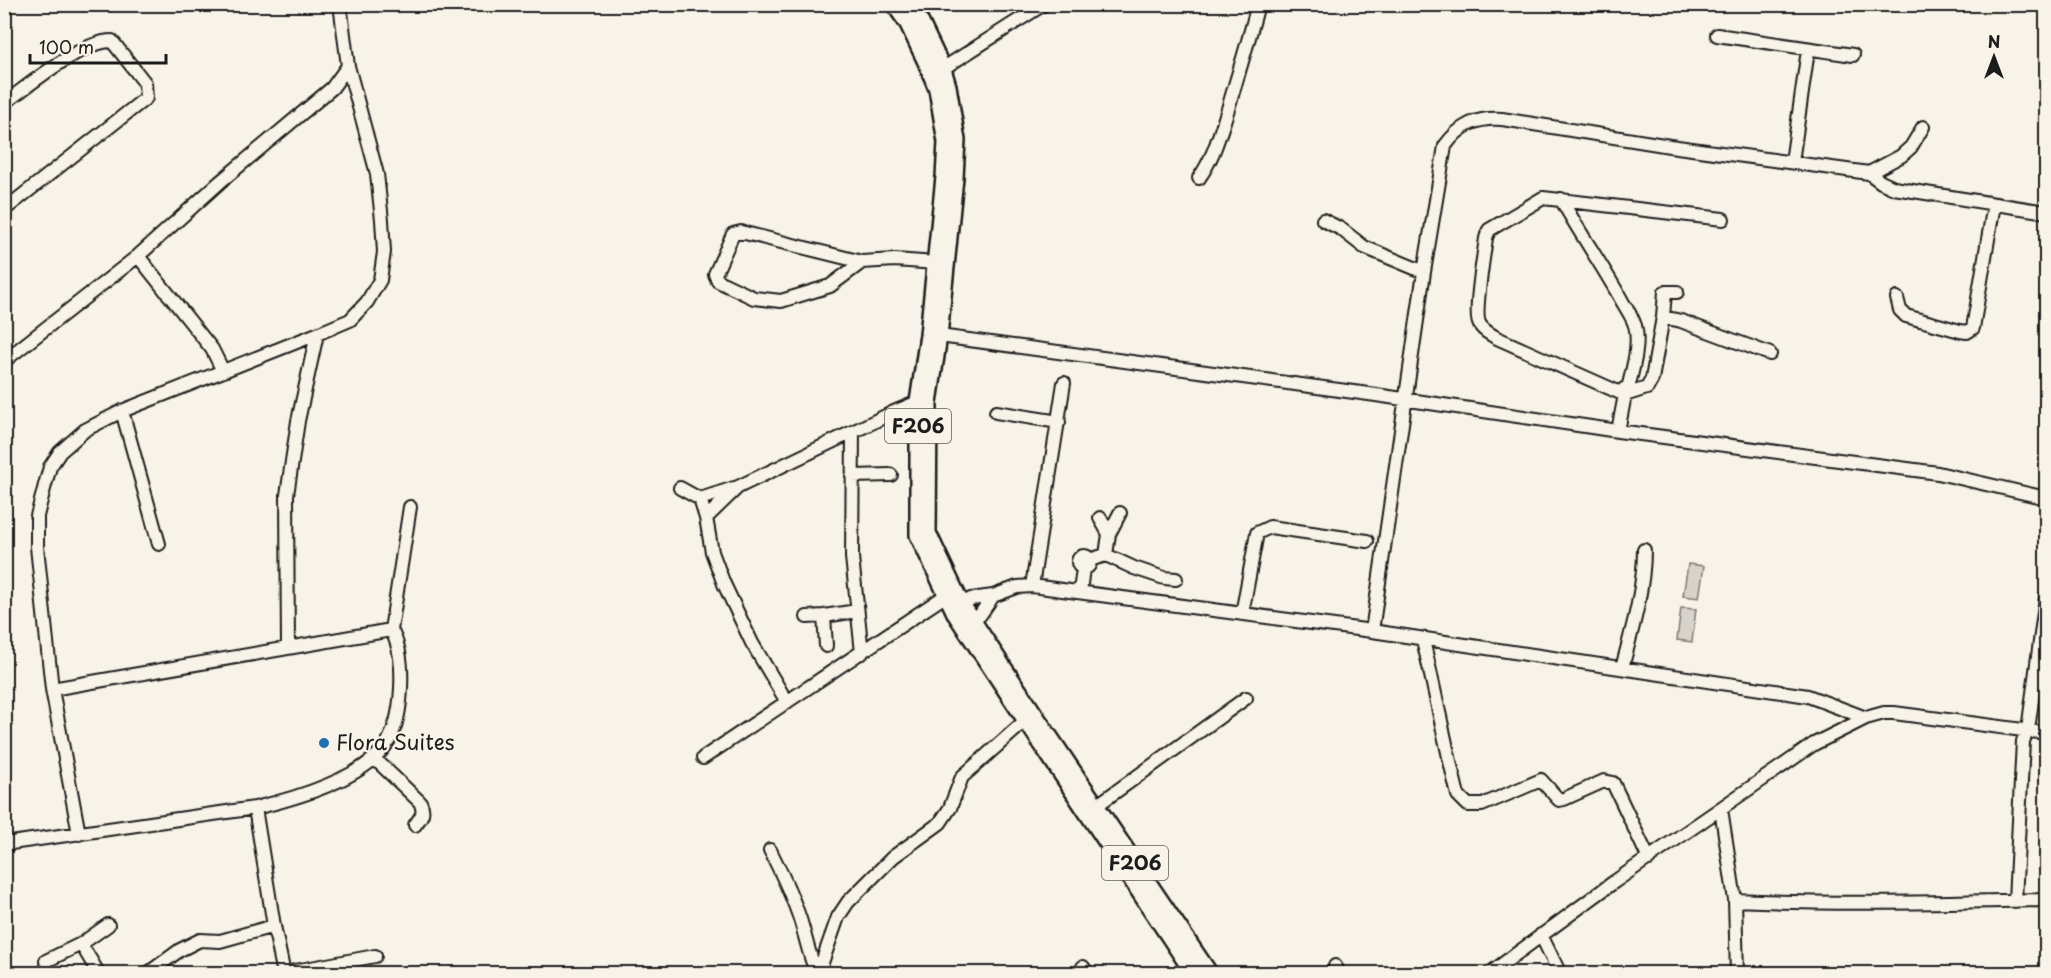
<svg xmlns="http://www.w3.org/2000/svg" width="2051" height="978" font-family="'Playpen Sans',sans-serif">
	<rect width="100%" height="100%" fill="#f7f3e8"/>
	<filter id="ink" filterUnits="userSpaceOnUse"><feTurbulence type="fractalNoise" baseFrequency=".0167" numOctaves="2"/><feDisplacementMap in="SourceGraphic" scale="12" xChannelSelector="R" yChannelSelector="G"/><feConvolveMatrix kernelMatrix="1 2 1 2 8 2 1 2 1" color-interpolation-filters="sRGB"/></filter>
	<g filter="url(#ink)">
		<path fill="#d7d3cb" stroke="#7a7874" stroke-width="1.5" d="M 1688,564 L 1704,566 L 1699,598 L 1683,596 Z
			M 1681,608 L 1696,609 L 1692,642 L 1677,640 Z"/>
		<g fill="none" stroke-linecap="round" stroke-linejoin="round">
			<g stroke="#1c1c1c" stroke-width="16">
				<path id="minor" d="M 1717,35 L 1853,55
					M 936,73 L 1044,4
					M 4,103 C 30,85 81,41 112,41 L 145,83 L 146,98 L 4,210
					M 1792,162 L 1808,50
					M 1869,173 L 1901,156 L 1911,147 L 1923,127
					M 1199,178 C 1214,157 1220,133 1228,109 C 1238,74 1249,40 1258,4
					M 1561,199 C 1580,234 1603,266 1622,301 C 1627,310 1635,320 1636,330 C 1639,349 1632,371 1628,389 L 1625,392
					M 1323,220 L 1341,229 L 1364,247 L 1424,272
					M 138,256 L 212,349 L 223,371
					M 862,262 L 830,286 L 781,301 L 754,298 L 718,281 L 715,274 L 733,234 L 741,232 L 862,262 L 895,260 L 936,263
					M 1677,292 L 1665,292 L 1663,317 L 1652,379 L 1647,388 L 1625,395 L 1497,338 C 1490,334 1482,330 1479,323 C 1474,311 1484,254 1486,238 L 1489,230 L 1543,198 L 1723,219
					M 1897,298 L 1900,310 L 1906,316 L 1960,331 L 1967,332 L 1973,328 L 1994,204
					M 1663,317 L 1681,321 L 1770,354
					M 932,335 L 1376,395 L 1618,431 L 1938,473 L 2046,498
					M 4,361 L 138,256 L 220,182 L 332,88 L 348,66
					M 122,411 L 159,544
					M 996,412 L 1059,422
					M 1618,431 L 1625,395 L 1624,389
					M 853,432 L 852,557 L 862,653
					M 852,476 L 891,475
					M 680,488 L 700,499 L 706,518
					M 700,499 L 734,488
					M 1100,518 L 1109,534
					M 1106,555 L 1109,534 L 1120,513
					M1078 562a6 6 0 1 1 12 0a6 6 0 1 1-12 0Z
					M 1089,560 L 1106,555 L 1134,568 L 1164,578 L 1176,579
					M 1032,586 L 1064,383
					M 1080,592 L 1083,568
					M 956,607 L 971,599 L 993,596 L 1017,587 L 1032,586 L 1372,631 L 1808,696 L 1866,718
					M 1242,614 L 1257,533 L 1270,527 L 1367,541
					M 824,616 L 826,646
					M 807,617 L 824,616 L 857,611
					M 966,626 L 980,615 L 993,596
					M 1372,631 L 1424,272 L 1445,146 C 1460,125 1477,117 1502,119 L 1670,146 L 1869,173 L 1881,182 L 1894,188 L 2046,212
					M 1423,640 C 1435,691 1445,743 1458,795 L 1468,805 L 1482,805 L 1541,780 L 1559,800 L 1564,799 L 1604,781 L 1613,783 L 1649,859
					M 288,647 L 287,495 L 298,421 L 317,334
					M 1622,668 C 1632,630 1644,590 1644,550
					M 52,689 L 391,630
					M 787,702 L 752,643 L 724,584 L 712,552 L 706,518 L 738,487 L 894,412 L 918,402
					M 703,758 L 945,596
					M 375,759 L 420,802 C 425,812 422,816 415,825
					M 1096,806 L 1246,698
					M 255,808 L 274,926 L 284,974
					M 1721,809 L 1735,900 L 1737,974
					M 79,834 L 52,689 L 37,547 L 37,516 L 45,485 L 50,467 L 60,452 L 85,430 L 122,411 L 317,334 L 350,320 L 367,302 L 380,280 L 384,252 L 382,220 L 377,174 L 348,66 L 340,4
					M 4,844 L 255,808 C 293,799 363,779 386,745 C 397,728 400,709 401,688 C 402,669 401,647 391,630 L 410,507
					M 770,850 C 781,872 792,895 800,919 C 806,938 809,956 817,974
					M 1735,900 C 1839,905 1943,902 2046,900
					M 2015,901 L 2023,741 L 2028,730 L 2046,597
					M 1541,935 L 1560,974
					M 81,944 L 99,974
					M 46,961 L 81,944 L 108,925
					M 1335,966 L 1340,974
					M 1083,967 L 1088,974
					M 4,968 L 5,968
					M 284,973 L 375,956
					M 147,974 L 180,950 L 200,940 L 220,941 L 274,926
					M 818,974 L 838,917 L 848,902 L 893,857 L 940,823 L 950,808 L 962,777 L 1025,721
					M 1489,974 L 1614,882 L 1814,744 L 1866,718 L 1884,713 L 1894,713 L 2046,733"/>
			</g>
			<g stroke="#1c1c1c" stroke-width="20">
				<path id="major" d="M 894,4 L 908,24 L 926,62 L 937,89 L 946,142 L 944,177 L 928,335 L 918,402 L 918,535 L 956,615 L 1194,974
					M 910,4 L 920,21 L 943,69 L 948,86 L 957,140 L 955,178 L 939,336 L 929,403 L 928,533 L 961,603 L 1035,715 L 1210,974"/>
			</g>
			<use href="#minor" stroke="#f7f3e8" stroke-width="12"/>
			<use href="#major" stroke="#f7f3e8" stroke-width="15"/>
		</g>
	</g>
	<circle fill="#1f6fb2" stroke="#f7f3e8" stroke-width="2" cx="324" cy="743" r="6"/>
	<g text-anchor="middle" stroke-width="4.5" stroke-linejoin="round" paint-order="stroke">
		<g fill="#f7f3e8" stroke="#5e5c59" stroke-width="1.5">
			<rect x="885" y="409" width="66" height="34" rx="4.5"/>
			<rect x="1102" y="846" width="66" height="34" rx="4.5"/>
		</g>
		<g font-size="20" font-weight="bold" fill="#1c1c1c">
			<text x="918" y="433">F206</text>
			<text x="1135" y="870">F206</text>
		</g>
		<g font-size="21" fill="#1c1c1c" stroke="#f7f3e8" text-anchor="start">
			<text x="336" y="750">Flora Suites</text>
		</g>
	</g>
	<rect width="2051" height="978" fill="none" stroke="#f7f3e8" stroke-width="24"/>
	<rect x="12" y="12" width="2027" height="954" fill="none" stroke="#1c1c1c" stroke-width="2" filter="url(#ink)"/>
	<g transform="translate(1994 57)" stroke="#f7f3e8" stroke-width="4.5" paint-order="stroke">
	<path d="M0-4.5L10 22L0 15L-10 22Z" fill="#1c1c1c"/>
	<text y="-9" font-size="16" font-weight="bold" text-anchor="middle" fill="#1c1c1c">N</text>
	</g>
	<path d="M30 54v9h136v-9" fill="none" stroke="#1c1c1c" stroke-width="3"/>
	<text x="39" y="54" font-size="18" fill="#1c1c1c" stroke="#f7f3e8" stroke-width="4.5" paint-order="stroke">100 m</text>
</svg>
